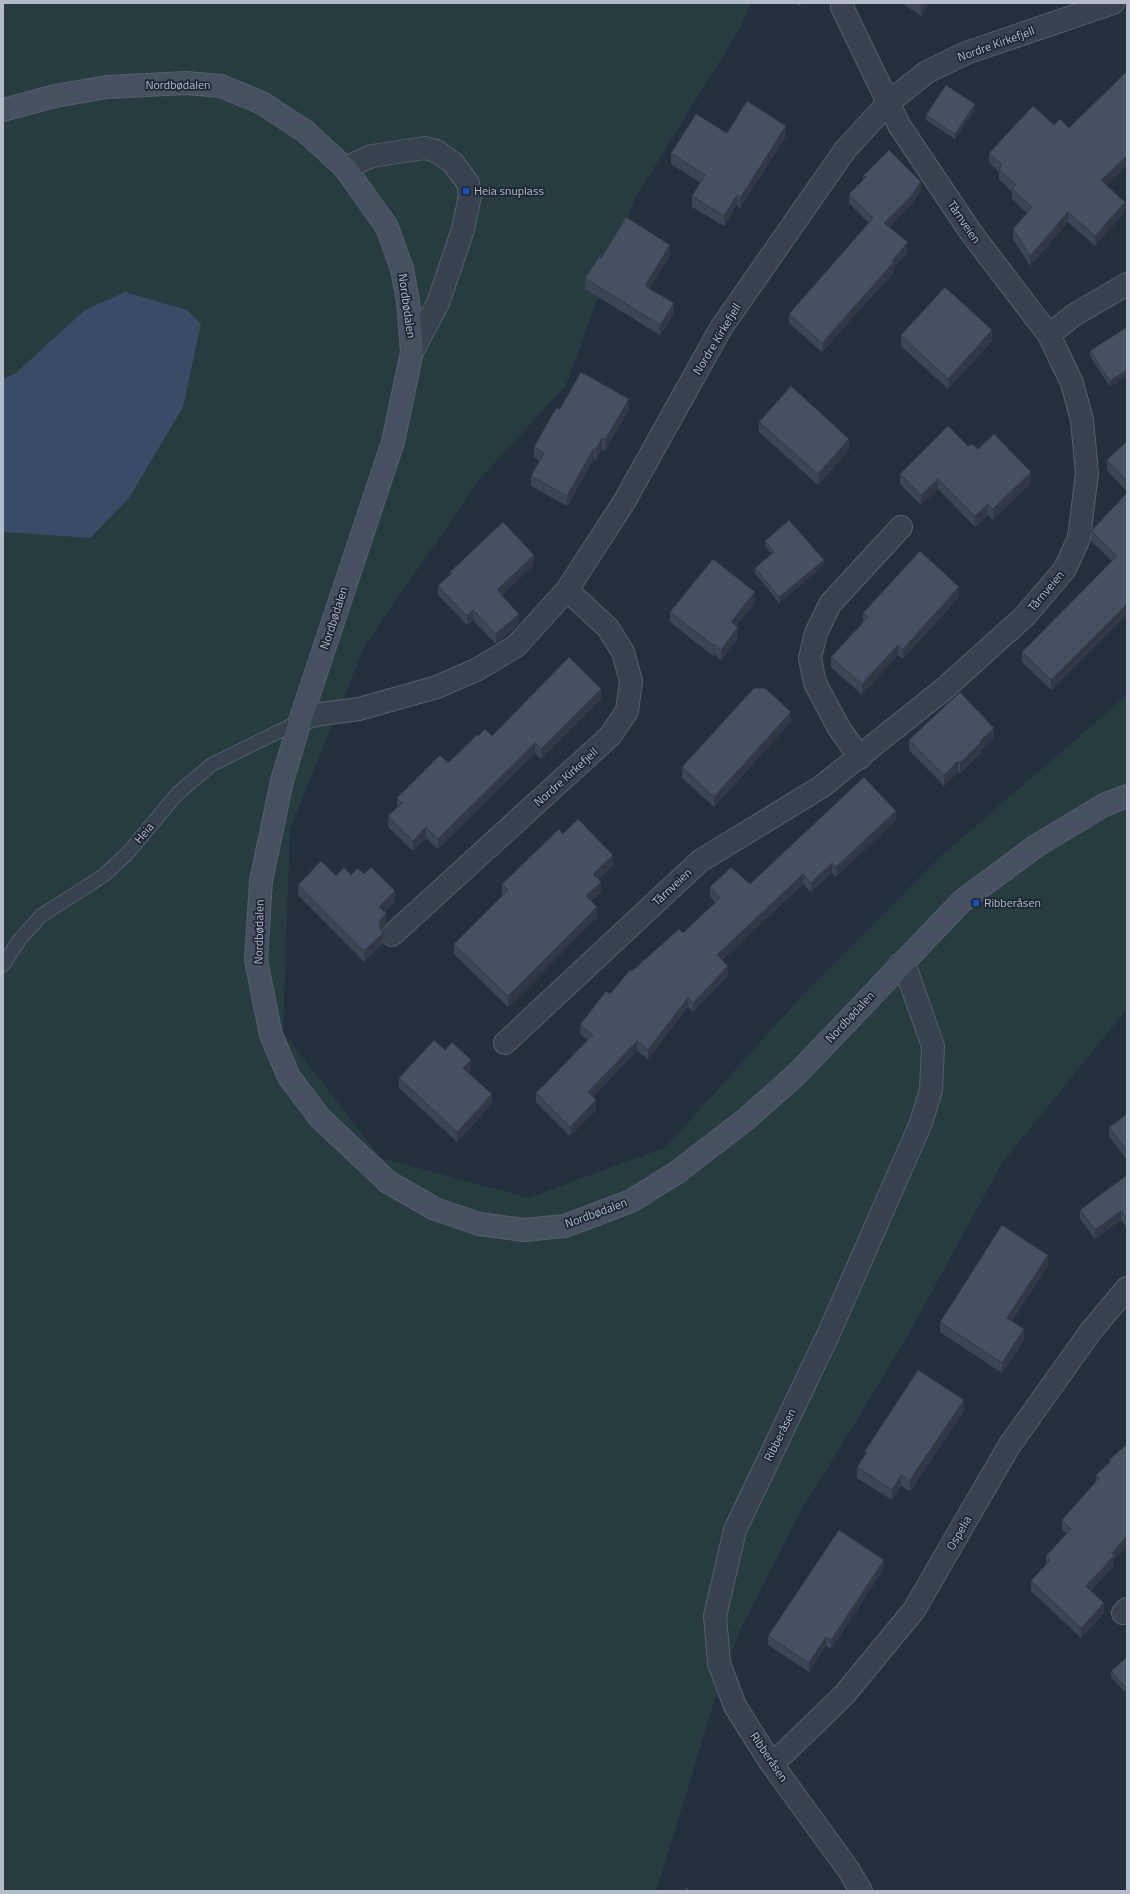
<svg xmlns="http://www.w3.org/2000/svg" width="1130" height="1894" font-family="'Titillium Web',sans-serif">
	<rect width="100%" height="100%" fill="#242f3e"/>
	<path fill="#263c3f" d="M 3,3 L 751,3 L 739,30 L 634,200 L 566,385 L 480,479 L 365,645 L 290,829 L 283,1032 L 381,1158 L 529,1198 L 666,1147 L 800,998 L 940,857 L 1127,695 L 1127,1009 L 1002,1163 L 905,1341 L 801,1511 L 740,1630 L 715,1699 L 661,1876 L 655,1891 L 3,1891 L 3,532 L 90,538 L 17,372 L 3,379 Z"/>
	<path fill="#394c67" d="M 125,292 L 187,310 L 201,324 L 183,407 L 129,498 L 90,538 L 3,532 L 3,379 L 17,372 L 85,310 Z"/>
	<g fill="none" stroke-linecap="round" stroke-linejoin="round">
		<g stroke="#565f6c" stroke-width="15">
			<path id="lane" d="M 3,965 L 20,939 L 42,915 L 103,876 L 127,854 L 177,794 L 211,765 L 300,721"/>
		</g>
		<g stroke="#565f6c" stroke-width="24">
			<path id="street" d="M 345,168 L 372,156 L 425,148 L 436,151 L 453,163 L 468,183 L 470,196 L 463,229 L 438,303 L 412,352
				M 1049,335 L 1074,315 L 1127,284
				M 300,721 L 314,715 L 359,709 L 437,687 L 478,669 L 516,646 L 567,590 L 624,502 L 721,328 L 845,150 L 889,102 L 927,72 L 966,53 L 1113,3
				M 860,758 L 839,728 L 815,683 L 810,658 L 816,633 L 830,604 L 901,527
				M 392,935 L 610,736 L 627,711 L 631,681 L 623,652 L 608,628 L 567,590
				M 505,1043 L 700,861 L 821,787 L 944,689 L 1025,616 L 1065,569 L 1079,538 L 1087,473 L 1082,420 L 1072,383 L 1049,335 L 972,234 L 899,125 L 842,7 L 843,3
				M 1123,1613 L 1127,1609
				M 771,1763 L 783,1754 L 844,1695 L 914,1610 L 1009,1446 L 1091,1331 L 1127,1288
				M 861,1891 L 848,1869 L 771,1763 L 735,1706 L 719,1663 L 715,1616 L 735,1530 L 829,1333 L 921,1123 L 931,1090 L 933,1046 L 907,972 L 899,965"/>
		</g>
		<g stroke="#565f6c" stroke-width="24">
			<path id="secondary" d="M 3,110 L 55,96 L 107,87 L 186,83 L 221,86 L 262,103 L 306,132 L 345,168 L 387,227 L 402,269 L 408,301 L 412,352 L 393,442 L 300,721 L 282,781 L 261,881 L 256,960 L 271,1035 L 289,1077 L 320,1118 L 388,1182 L 435,1209 L 479,1224 L 524,1230 L 565,1226 L 631,1201 L 676,1173 L 745,1120 L 797,1074 L 962,901 L 1036,846 L 1104,805 L 1127,796"/>
		</g>
		<use href="#lane" stroke="#38414e" stroke-width="13"/>
		<use href="#street" stroke="#38414e" stroke-width="22"/>
		<use href="#secondary" stroke="#465061" stroke-width="22"/>
	</g>
	<path fill="#3b4654" d="M 795,3 L 802,3 L 800,6 Z
		M 902,3 L 929,3 L 921,16 Z
		M 975,109 L 955,139 L 926,120 L 926,115 Z
		M 727,133 L 786,136 L 740,208 L 737,205 L 724,226 L 692,207 L 692,196 L 701,183 L 671,164 L 671,153 Z
		M 989,153 L 1125,212 L 1095,246 L 1068,222 L 1030,266 L 1013,239 L 1013,229 L 1027,213 L 1012,199 L 1012,192 L 999,179 L 999,172 L 989,162 Z
		M 863,176 L 921,191 L 911,205 L 889,228 L 908,252 L 894,268 L 894,272 L 822,352 L 789,323 L 789,314 L 869,223 L 849,203 L 849,194 L 863,180 Z
		M 670,255 L 650,288 L 674,313 L 660,335 L 585,289 L 585,278 L 601,258 Z
		M 1127,327 L 1110,387 L 1090,356 L 1090,351 Z
		M 901,335 L 992,341 L 948,389 L 901,346 Z
		M 560,409 L 629,409 L 605,451 L 602,449 L 596,460 L 594,459 L 567,506 L 531,486 L 531,476 L 539,461 L 534,457 L 534,447 Z
		M 759,422 L 849,450 L 818,485 L 759,432 Z
		M 1127,441 L 1127,492 L 1107,470 L 1107,460 Z
		M 968,446 L 978,449 L 1031,483 L 993,520 L 988,515 L 975,527 L 938,489 L 921,505 L 900,484 L 900,474 Z
		M 1127,493 L 1127,614 L 1051,690 L 1022,662 L 1022,652 L 1112,561 L 1091,541 L 1091,531 Z
		M 765,541 L 824,565 L 779,603 L 755,573 L 755,568 L 772,554 L 765,546 Z
		M 534,565 L 502,595 L 519,623 L 496,644 L 473,620 L 467,625 L 438,595 L 438,586 L 450,575 L 450,572 Z
		M 959,597 L 903,659 L 898,655 L 862,695 L 831,667 L 831,657 L 863,622 L 863,613 Z
		M 755,603 L 736,626 L 738,638 L 721,660 L 714,654 L 713,656 L 670,622 L 670,612 Z
		M 601,699 L 541,759 L 535,753 L 438,849 L 426,838 L 413,851 L 388,827 L 388,816 L 397,808 L 397,798 L 448,763 L 478,736 L 492,736 Z
		M 791,722 L 714,807 L 682,778 L 682,767 Z
		M 994,738 L 981,750 L 981,753 L 960,773 L 958,772 L 944,786 L 909,750 L 909,740 Z
		M 896,820 L 836,877 L 832,873 L 811,892 L 803,884 L 722,960 L 728,976 L 693,1012 L 688,1007 L 648,1059 L 637,1051 L 593,1097 L 596,1110 L 570,1136 L 536,1102 L 536,1093 L 588,1040 L 580,1034 L 580,1025 L 632,971 L 683,933 L 715,903 L 710,896 L 710,887 L 750,884 Z
		M 563,834 L 613,865 L 598,880 L 601,892 L 591,901 L 597,917 L 508,1007 L 454,954 L 454,944 L 503,895 L 502,894 L 502,884 Z
		M 364,874 L 395,902 L 385,912 L 386,924 L 381,930 L 383,943 L 364,962 L 298,895 L 298,885 L 336,876 Z
		M 445,1050 L 471,1070 L 468,1073 L 492,1104 L 457,1142 L 399,1088 L 399,1078 Z
		M 1127,1114 L 1127,1160 L 1109,1136 L 1109,1127 Z
		M 1127,1175 L 1127,1228 L 1121,1220 L 1095,1239 L 1080,1219 L 1080,1210 Z
		M 1048,1266 L 1012,1321 L 1024,1340 L 1002,1373 L 940,1332 L 940,1322 Z
		M 964,1411 L 910,1491 L 901,1486 L 892,1500 L 857,1478 L 857,1467 L 865,1456 L 865,1451 Z
		M 1127,1444 L 1114,1560 L 1114,1566 L 1091,1591 L 1104,1613 L 1081,1638 L 1031,1591 L 1031,1581 L 1046,1565 L 1046,1556 L 1066,1534 L 1062,1530 L 1062,1520 L 1096,1482 L 1096,1475 L 1109,1463 L 1109,1460 Z
		M 884,1569 L 831,1649 L 826,1646 L 809,1672 L 768,1645 L 768,1636 Z
		M 1127,1657 L 1127,1694 L 1111,1677 L 1111,1671 Z"/>
	<path fill="#303945" d="M 922,3 L 929,3 L 921,16 L 921,5 Z
		M 975,104 L 975,109 L 955,139 L 955,134 Z
		M 786,126 L 786,136 L 740,208 L 740,198 Z
		M 1127,156 L 1127,166 L 1101,190 L 1101,180 Z
		M 921,182 L 921,191 L 911,205 L 884,233 L 884,223 Z
		M 737,195 L 737,205 L 724,226 L 724,216 Z
		M 1125,202 L 1125,212 L 1095,246 L 1095,236 Z
		M 1068,212 L 1068,222 L 1030,266 L 1030,256 Z
		M 908,242 L 908,252 L 894,268 L 894,272 L 822,352 L 822,343 Z
		M 670,245 L 670,255 L 645,296 L 645,286 Z
		M 674,303 L 674,313 L 660,335 L 660,325 Z
		M 992,330 L 992,341 L 948,389 L 948,379 Z
		M 1127,370 L 1127,376 L 1110,387 L 1110,381 Z
		M 629,399 L 629,409 L 605,451 L 605,440 Z
		M 602,438 L 602,449 L 596,460 L 596,449 Z
		M 849,439 L 849,450 L 818,485 L 818,474 Z
		M 594,448 L 594,459 L 567,506 L 567,496 Z
		M 1031,472 L 1031,483 L 993,520 L 993,509 Z
		M 938,479 L 938,489 L 921,505 L 921,495 Z
		M 988,504 L 988,515 L 975,527 L 975,516 Z
		M 534,555 L 534,565 L 497,600 L 497,590 Z
		M 824,560 L 824,565 L 779,603 L 779,597 Z
		M 959,587 L 959,597 L 903,659 L 903,649 Z
		M 755,592 L 755,603 L 731,632 L 731,622 Z
		M 1127,604 L 1127,614 L 1051,690 L 1051,680 Z
		M 473,610 L 473,620 L 467,625 L 467,616 Z
		M 519,614 L 519,623 L 496,644 L 496,634 Z
		M 738,627 L 738,638 L 721,660 L 721,650 Z
		M 714,644 L 714,654 L 713,656 L 713,645 Z
		M 898,645 L 898,655 L 862,695 L 862,684 Z
		M 601,689 L 601,699 L 541,759 L 541,749 Z
		M 791,712 L 791,722 L 714,807 L 714,797 Z
		M 994,728 L 994,738 L 981,750 L 981,753 L 960,773 L 960,763 L 980,741 Z
		M 535,743 L 535,753 L 438,849 L 438,839 Z
		M 958,761 L 958,772 L 944,786 L 944,775 Z
		M 896,811 L 896,820 L 836,877 L 836,867 Z
		M 426,827 L 426,838 L 413,851 L 413,841 Z
		M 613,855 L 613,865 L 593,885 L 593,874 Z
		M 832,863 L 832,873 L 811,892 L 811,883 Z
		M 803,874 L 803,884 L 717,964 L 717,955 Z
		M 601,882 L 601,892 L 586,906 L 586,896 Z
		M 395,891 L 395,902 L 379,917 L 379,907 Z
		M 597,907 L 597,917 L 508,1007 L 508,996 Z
		M 386,913 L 386,924 L 380,932 L 383,933 L 383,943 L 364,962 L 364,951 L 380,921 Z
		M 728,966 L 728,976 L 693,1012 L 693,1003 Z
		M 688,998 L 688,1007 L 648,1059 L 648,1050 Z
		M 637,1041 L 637,1051 L 588,1102 L 588,1092 Z
		M 471,1060 L 471,1070 L 463,1078 L 463,1068 Z
		M 492,1094 L 492,1104 L 457,1142 L 457,1132 Z
		M 596,1100 L 596,1110 L 570,1136 L 570,1127 Z
		M 1121,1211 L 1121,1220 L 1095,1239 L 1095,1230 Z
		M 1048,1255 L 1048,1266 L 1007,1328 L 1007,1318 Z
		M 1024,1329 L 1024,1340 L 1002,1373 L 1002,1363 Z
		M 964,1400 L 964,1411 L 910,1491 L 910,1480 Z
		M 901,1475 L 901,1486 L 892,1500 L 892,1490 Z
		M 1127,1536 L 1127,1546 L 1114,1560 L 1114,1566 L 1086,1596 L 1086,1586 L 1112,1553 Z
		M 884,1560 L 884,1569 L 831,1649 L 831,1640 Z
		M 1104,1603 L 1104,1613 L 1081,1638 L 1081,1628 Z
		M 826,1637 L 826,1646 L 809,1672 L 809,1663 Z"/>
	<path fill="#455162" stroke="#303945" d="M 917,3 L 922,3 L 921,5 Z
		M 1127,71 L 1127,156 L 1101,180 L 1125,202 L 1095,236 L 1068,212 L 1030,256 L 1013,229 L 1032,207 L 1012,189 L 1016,185 L 999,169 L 1002,165 L 989,153 L 1033,106 L 1054,125 L 1060,119 L 1069,128 Z
		M 946,85 L 975,104 L 955,134 L 926,115 Z
		M 747,101 L 786,126 L 740,198 L 737,195 L 724,216 L 692,196 L 705,175 L 671,153 L 696,114 L 727,133 Z
		M 889,150 L 921,182 L 911,196 L 884,223 L 908,242 L 892,261 L 894,262 L 822,343 L 789,314 L 873,218 L 849,194 L 866,177 L 863,176 Z
		M 626,217 L 670,245 L 645,286 L 674,303 L 660,325 L 585,278 L 599,257 L 601,258 Z
		M 945,287 L 992,330 L 948,379 L 901,335 Z
		M 1127,327 L 1127,370 L 1110,381 L 1090,351 Z
		M 581,372 L 629,399 L 605,440 L 602,438 L 596,449 L 594,448 L 567,496 L 531,476 L 544,453 L 534,447 L 556,408 L 560,409 Z
		M 791,386 L 849,439 L 818,474 L 759,422 Z
		M 948,426 L 968,446 L 972,444 L 978,449 L 994,434 L 1031,472 L 993,509 L 988,504 L 975,516 L 938,479 L 921,495 L 900,474 Z
		M 1127,441 L 1127,481 L 1107,460 Z
		M 1127,493 L 1127,604 L 1051,680 L 1022,652 L 1117,556 L 1091,531 Z
		M 789,520 L 824,560 L 779,597 L 755,568 L 774,552 L 765,541 Z
		M 503,522 L 534,555 L 497,590 L 519,614 L 496,634 L 473,610 L 467,616 L 438,586 L 452,573 L 450,572 Z
		M 920,551 L 959,587 L 903,649 L 898,645 L 862,684 L 831,657 L 868,617 L 863,613 Z
		M 713,559 L 755,592 L 731,622 L 738,627 L 721,650 L 714,644 L 713,645 L 670,612 Z
		M 569,657 L 601,689 L 541,749 L 535,743 L 438,839 L 426,827 L 413,841 L 388,816 L 402,803 L 397,798 L 440,755 L 448,763 L 477,735 L 478,736 L 485,729 L 492,736 Z
		M 754,688 L 765,688 L 791,712 L 714,797 L 682,767 Z
		M 960,692 L 994,728 L 980,741 L 981,742 L 960,763 L 958,761 L 944,775 L 909,740 Z
		M 864,777 L 896,811 L 836,867 L 832,863 L 811,883 L 803,874 L 717,955 L 728,966 L 693,1003 L 688,998 L 648,1050 L 637,1041 L 588,1092 L 596,1100 L 570,1127 L 536,1093 L 593,1035 L 580,1025 L 606,991 L 610,994 L 630,970 L 632,971 L 679,929 L 683,933 L 720,898 L 710,887 L 731,867 L 750,884 Z
		M 578,819 L 613,855 L 593,874 L 601,882 L 586,896 L 597,907 L 508,996 L 454,944 L 508,890 L 502,884 L 559,829 L 563,834 Z
		M 321,861 L 336,876 L 344,867 L 351,875 L 358,868 L 364,874 L 371,867 L 395,891 L 379,907 L 386,913 L 380,921 L 380,928 L 383,933 L 364,951 L 298,885 Z
		M 434,1040 L 445,1050 L 452,1042 L 471,1060 L 463,1068 L 492,1094 L 457,1132 L 399,1078 Z
		M 1127,1114 L 1127,1151 L 1109,1127 Z
		M 1127,1175 L 1127,1219 L 1121,1211 L 1095,1230 L 1080,1210 Z
		M 1002,1225 L 1048,1255 L 1007,1318 L 1024,1329 L 1002,1363 L 940,1322 Z
		M 918,1370 L 964,1400 L 910,1480 L 901,1475 L 892,1490 L 857,1467 L 867,1452 L 865,1451 Z
		M 1127,1444 L 1127,1536 L 1112,1553 L 1114,1556 L 1086,1586 L 1104,1603 L 1081,1628 L 1031,1581 L 1050,1560 L 1046,1556 L 1071,1529 L 1062,1520 L 1099,1478 L 1096,1475 L 1111,1461 L 1109,1460 Z
		M 839,1530 L 884,1560 L 831,1640 L 826,1637 L 809,1663 L 768,1636 Z
		M 1127,1657 L 1127,1689 L 1111,1671 Z
		M 686,1888 L 692,1891 L 684,1891 Z"/>
	<g fill="#1a4fb4" stroke="#1d2633" stroke-width="1.5">
		<rect x="462" y="187" width="8" height="8" rx="2"/>
		<rect x="972" y="899" width="8" height="8" rx="2"/>
	</g>
	<g text-anchor="middle" stroke-width="3.5" stroke-linejoin="round" paint-order="stroke">
		<g font-size="12" fill="#b4bcc9" stroke="#1d2633">
			<text transform="translate(996 44) rotate(-20)" y="4">Nordre Kirkefjell</text>
			<text x="178" y="89">Nordbødalen</text>
			<text transform="translate(964 222) rotate(56)" y="4">Tårnveien</text>
			<text transform="translate(407 306) rotate(82)" y="4">Nordbødalen</text>
			<text transform="translate(717 339) rotate(-59)" y="4">Nordre Kirkefjell</text>
			<text transform="translate(1046 591) rotate(-50)" y="4">Tårnveien</text>
			<text transform="translate(334 618) rotate(-72)" y="4">Nordbødalen</text>
			<text transform="translate(566 777) rotate(-42)" y="4">Nordre Kirkefjell</text>
			<text transform="translate(144 833) rotate(-50)" y="4">Heia</text>
			<text transform="translate(672 887) rotate(-43)" y="4">Tårnveien</text>
			<text transform="translate(259 932) rotate(-89)" y="4">Nordbødalen</text>
			<text transform="translate(850 1017) rotate(-47)" y="4">Nordbødalen</text>
			<text transform="translate(596 1213) rotate(-20)" y="4">Nordbødalen</text>
			<text transform="translate(780 1435) rotate(-64)" y="4">Ribberåsen</text>
			<text transform="translate(959 1533) rotate(-60)" y="4">Ospelia</text>
			<text transform="translate(769 1757) rotate(56)" y="4">Ribberåsen</text>
		</g>
		<g font-size="12" fill="#b4bcc9" stroke="#1d2633" text-anchor="start">
			<text x="474" y="195">Heia snuplass</text>
			<text x="984" y="907">Ribberåsen</text>
		</g>
	</g>
	<rect width="1130" height="1894" fill="none" stroke="#b4bcc9" stroke-width="8"/>
</svg>
